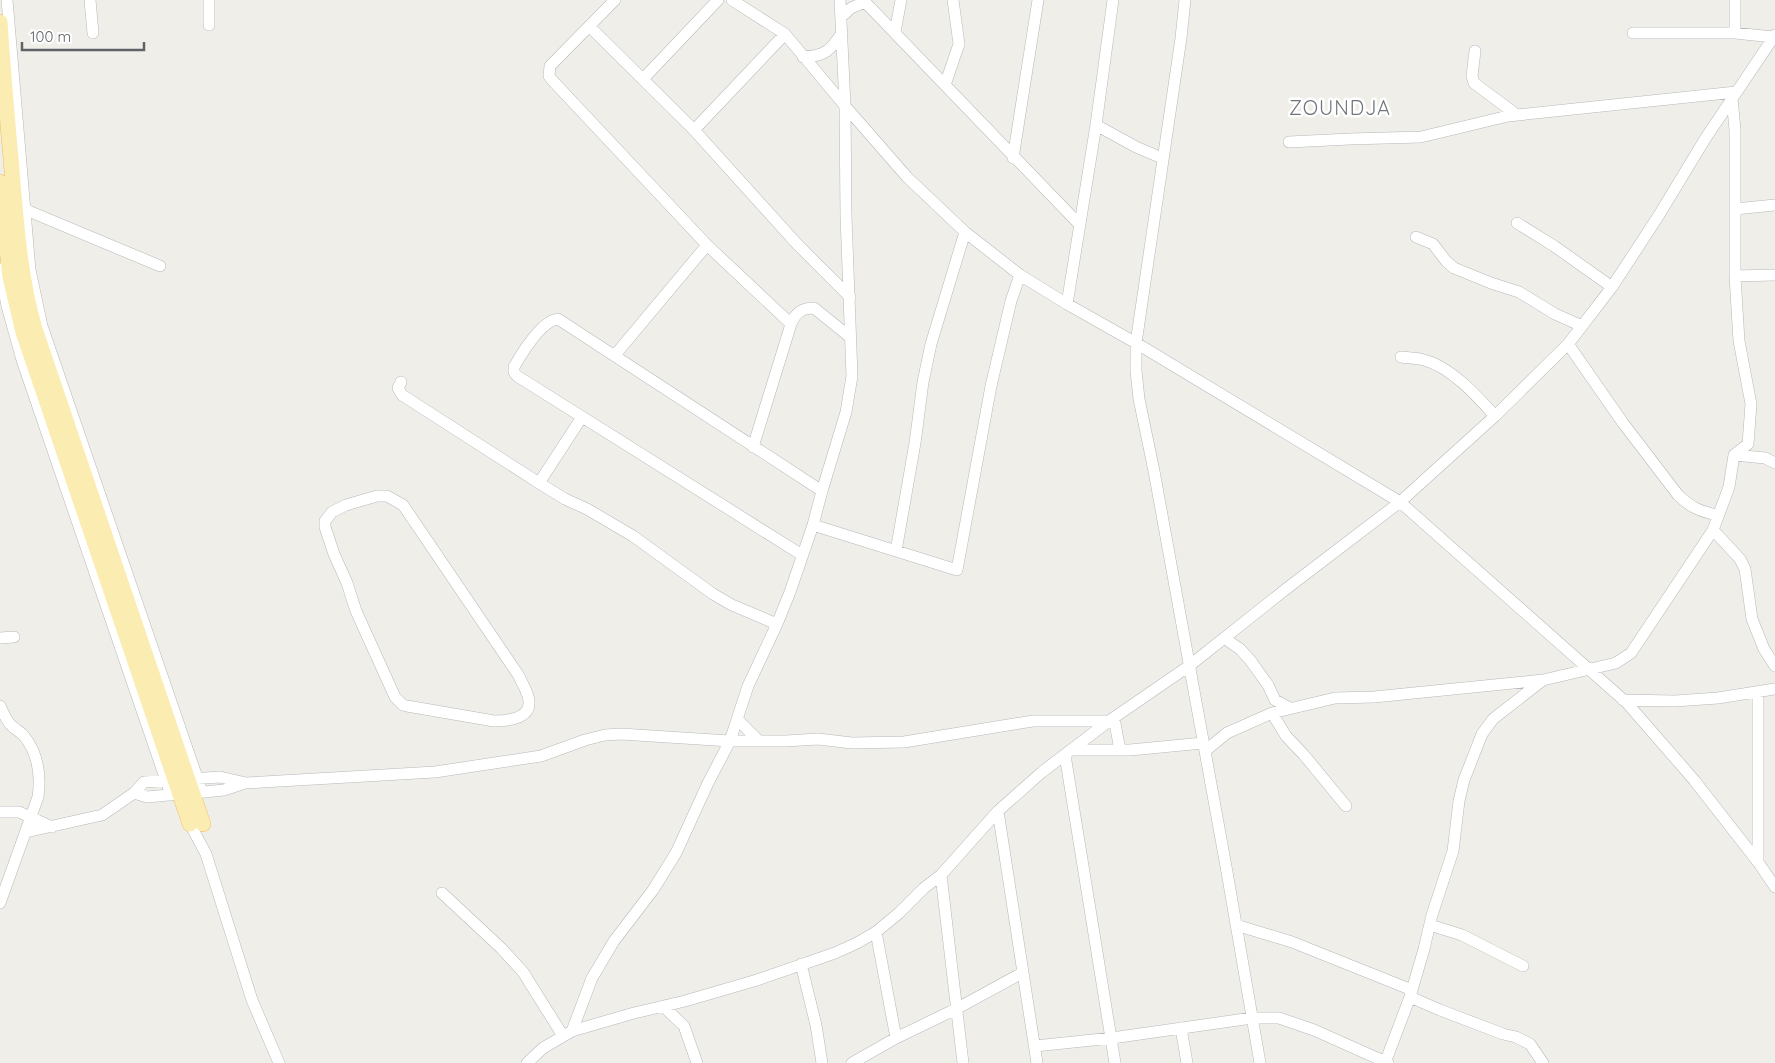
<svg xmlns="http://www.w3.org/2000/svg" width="1775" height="1063" font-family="Quicksand,sans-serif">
	<rect width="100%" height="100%" fill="#f0eee8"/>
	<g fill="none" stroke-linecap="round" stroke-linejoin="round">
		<g stroke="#b5b8bb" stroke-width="12">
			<path id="minor" d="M 7,0 L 30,270 L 42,326 L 202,792
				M 90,0 L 93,33
				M 615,0 L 550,66 L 549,76 L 552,80 L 707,245 L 791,324
				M 732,0 L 785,34 L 845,106 L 907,177 L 965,232 L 1020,275 L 1067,304 L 1136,343 L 1400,502 L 1627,703 L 1694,780 L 1758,862 L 1775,887
				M 863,0 L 1079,224
				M 1185,0 L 1181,38 L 1136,343 L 1136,371 L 1139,399 L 1154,471 L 1227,872 L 1260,1063
				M 1735,0 L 1735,33
				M 841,17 L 851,8 L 865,2
				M 209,25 L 209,0
				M 589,26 L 694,130 L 797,244 L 850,297
				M 895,32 L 901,0
				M 1633,33 L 1735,33 L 1773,37
				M 1475,51 L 1472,76 L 1474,83 L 1517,115
				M 803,57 C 825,56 830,51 842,33
				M 643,79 L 718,0
				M 945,85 L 959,44 L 953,0
				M 1096,125 L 1136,147 L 1162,158
				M 694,130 L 785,34
				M 1289,142 L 1350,139 L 1421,137 L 1508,116 L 1736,92
				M 1013,158 L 1038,0
				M 19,207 L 160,266
				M 1735,209 L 1775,205
				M 1517,223 L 1554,246 L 1612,287
				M 1416,237 L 1433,244 L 1446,261 L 1454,268 L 1491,283 L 1519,292 L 1555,314 L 1582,326
				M 0,269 L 7,306 L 22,360 L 171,795
				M 1735,276 L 1775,275
				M 1067,304 L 1096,125 L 1113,0
				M 1568,344 L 1623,423 L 1678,495 C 1690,507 1701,512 1718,515
				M 615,355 L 707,245
				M 1401,357 C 1408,358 1417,358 1424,360 C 1451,367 1477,396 1495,416
				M 401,382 L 398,388 L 402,395 L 539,483 L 565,499 L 587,509 L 633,536 L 713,594 L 732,605 L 777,624
				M 753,447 L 791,324 C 795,313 802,308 814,308 L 850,337
				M 1734,455 L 1765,458 L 1775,463
				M 539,483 L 582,417
				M 377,496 L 387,496 L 403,505 L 519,676 C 522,684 529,693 529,702 C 530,719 506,721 494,721 L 407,706 L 403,705 L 395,697 L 356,611 L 347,583 L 334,554 L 325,527 L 325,521 L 332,512 L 346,505 Z
				M 813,525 L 957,570 L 991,386 L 1011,301 L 1020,275
				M 1713,530 L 1740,559 L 1745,569 L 1752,619 L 1764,649 L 1775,666
				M 896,551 L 915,443 L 923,382 L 931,344 L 965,232
				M 802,555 L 517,376 L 514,372 L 514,367 C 522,353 541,321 558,319 L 822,491
				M 0,638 L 14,637
				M 1224,638 L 1240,649 L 1250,660 L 1268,685 L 1275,700 L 1290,708
				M 1758,692 L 1758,862
				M 1623,700 L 1675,701 L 1718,698 L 1775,689
				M 0,706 C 3,712 7,722 12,726 C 16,730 21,732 24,736 C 38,753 41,776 38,797 L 0,903
				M 1272,713 L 1286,736 L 1304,755 L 1346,806
				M 1114,718 L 1120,750
				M 738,720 L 758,740
				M 1071,750 L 1130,750 L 1203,743
				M 1205,751 L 1227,733 L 1272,713 L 1335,698 L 1374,697 L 1543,680
				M 1065,755 L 1115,1063
				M 134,793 L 147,797 L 179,794
				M 195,793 L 224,790 L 245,783
				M 998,811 L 1037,1063
				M 0,812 L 19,812 L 52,827
				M 190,824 L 206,854 L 252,1000 L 279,1063
				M 26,832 L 102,815 L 134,793 L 144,782 L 220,777 L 246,783 L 435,772 L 541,756 L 585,740 L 605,735 L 621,734 L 730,741 L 786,741 L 818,739 L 852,743 L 904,742 L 1033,721 L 1109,721
				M 941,875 L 963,1063
				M 442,893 L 501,948 L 523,972 L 563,1036
				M 1236,925 L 1292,942 L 1412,990
				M 1430,925 L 1462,935 L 1523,966
				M 876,932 L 896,1038
				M 801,964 L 816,1025 L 822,1063
				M 1410,997 L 1440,1010 L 1503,1034 L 1516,1037 L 1530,1044 L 1543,1063
				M 664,1007 L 684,1026 L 697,1063
				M 1181,1028 L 1187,1063
				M 572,1031 L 592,978 L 614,941 L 653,890 L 676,853 L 708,783 L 730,741 L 748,686 L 777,624 L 790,592 L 813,525 L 822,491 L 846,412 L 852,376 L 846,216 L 845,106 L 840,0
				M 1035,1046 L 1112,1038 L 1252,1018 L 1279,1018 L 1314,1030 L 1388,1063
				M 527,1063 L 543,1048 L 572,1031 L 634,1013 L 685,1001 L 757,980 L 835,953 L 857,943 L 876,932 L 899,913 L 924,888 L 941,875 L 998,811 L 1042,772 L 1109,721 L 1189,666 L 1286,589 L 1400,502 L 1495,416 L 1568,344 L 1582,326 L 1612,287 L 1659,215 L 1705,139 L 1775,35
				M 852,1063 L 896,1038 L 956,1009 L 1022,973
				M 1385,1063 L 1410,997 L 1424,949 L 1432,915 L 1453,851 L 1459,801 L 1464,780 L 1482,734 L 1493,719 L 1543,680 L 1616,663 L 1631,653 L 1713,530 L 1729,487 L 1734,455 L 1748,444 L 1751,404 L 1739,341 L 1735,276 L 1735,130 L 1732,98"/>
		</g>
		<g stroke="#ecbf65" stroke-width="16">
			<path id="major" d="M 0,22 C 3,68 7,114 11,159 C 16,217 19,274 35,329 L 203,824
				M 0,182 L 10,277 L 23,332 L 190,824"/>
		</g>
		<use href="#minor" stroke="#fff" stroke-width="11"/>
		<use href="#major" stroke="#fbecb1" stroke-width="15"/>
	</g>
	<g text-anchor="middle" stroke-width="5" stroke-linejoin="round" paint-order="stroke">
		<g font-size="20" letter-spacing="1" fill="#707579" stroke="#fff">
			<text x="1340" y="115">ZOUNDJA</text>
		</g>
	</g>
	<path d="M22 42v8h122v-8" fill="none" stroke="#5f6367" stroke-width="2.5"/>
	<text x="30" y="42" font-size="15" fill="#5f6367" stroke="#ffffff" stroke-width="4" paint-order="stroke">100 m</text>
</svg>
